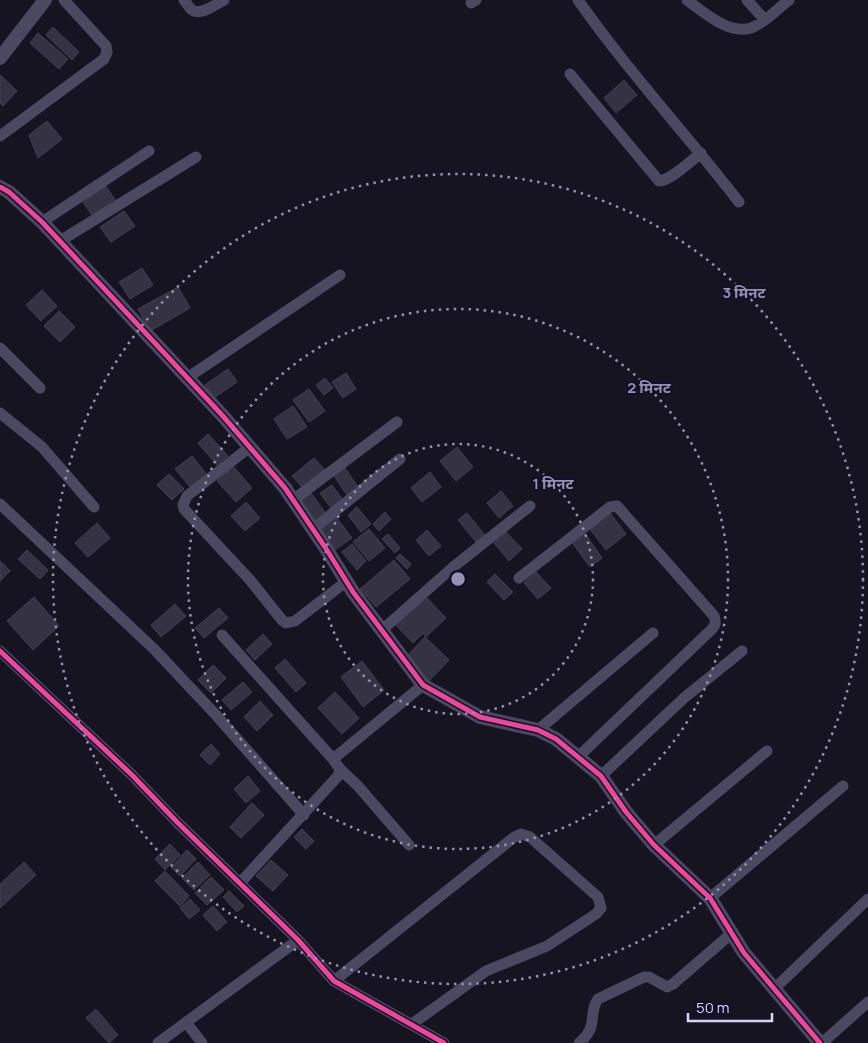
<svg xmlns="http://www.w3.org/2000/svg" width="868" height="1043" font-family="Manrope,'Noto Sans Devanagari',sans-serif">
	<rect width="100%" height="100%" fill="#161421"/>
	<path fill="#343243" stroke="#433f54" d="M 53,27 L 79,52 L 72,60 L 46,35 Z
		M 38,33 L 68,59 L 59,69 L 30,43 Z
		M 0,75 L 17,91 L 3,106 L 0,103 Z
		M 624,80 L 637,95 L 616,113 L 604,98 Z
		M 47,121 L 62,139 L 38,158 L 29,135 Z
		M 106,186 L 117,203 L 94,218 L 83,202 Z
		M 124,211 L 135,226 L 111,242 L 100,227 Z
		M 142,268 L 153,285 L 130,299 L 119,282 Z
		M 178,287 L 190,308 L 150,331 L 138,309 Z
		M 42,290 L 57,306 L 41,321 L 26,305 Z
		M 59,311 L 75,327 L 60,342 L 44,326 Z
		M 228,369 L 237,382 L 214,398 L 205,385 Z
		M 346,373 L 356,389 L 343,398 L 332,382 Z
		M 325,378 L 333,388 L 324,395 L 316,385 Z
		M 309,389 L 325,411 L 309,422 L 293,400 Z
		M 293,406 L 307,427 L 287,439 L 274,419 Z
		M 208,434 L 228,456 L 217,465 L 198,443 Z
		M 457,447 L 473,467 L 456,481 L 440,461 Z
		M 192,456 L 208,476 L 192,489 L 175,469 Z
		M 314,458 L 325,470 L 303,488 L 292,476 Z
		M 233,466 L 252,488 L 236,502 L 217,481 Z
		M 345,468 L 360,490 L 349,498 L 334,476 Z
		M 430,472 L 441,487 L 422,502 L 411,488 Z
		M 169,474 L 184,489 L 172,500 L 157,485 Z
		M 332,485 L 342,499 L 331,508 L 320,493 Z
		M 501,491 L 513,506 L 499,518 L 487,503 Z
		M 311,493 L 327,515 L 314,525 L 298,503 Z
		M 246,502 L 260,518 L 245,531 L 231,516 Z
		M 357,507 L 371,524 L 361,532 L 348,515 Z
		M 385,512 L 391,519 L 379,531 L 373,524 Z
		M 467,513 L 485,535 L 476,542 L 458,520 Z
		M 610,513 L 626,534 L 606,550 L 590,529 Z
		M 334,514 L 352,538 L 333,551 L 316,527 Z
		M 97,523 L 110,538 L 88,557 L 75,543 Z
		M 369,529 L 385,548 L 369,561 L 353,542 Z
		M 427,530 L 441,546 L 429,556 L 416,540 Z
		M 506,532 L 522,549 L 509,561 L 494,543 Z
		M 584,532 L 602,558 L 590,567 L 571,541 Z
		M 388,534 L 400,548 L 395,553 L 382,539 Z
		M 352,544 L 366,561 L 357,570 L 342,552 Z
		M 27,550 L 48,570 L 40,579 L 18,559 Z
		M 400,554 L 411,564 L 407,569 L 396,558 Z
		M 394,560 L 410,579 L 376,607 L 360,589 Z
		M 0,561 L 10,571 L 0,581 Z
		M 536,572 L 551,588 L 538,599 L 524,583 Z
		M 495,574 L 513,592 L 504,600 L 487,582 Z
		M 425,596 L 446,618 L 426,637 L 423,633 L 413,643 L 395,624 Z
		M 34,597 L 59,626 L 33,650 L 7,621 Z
		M 175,604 L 186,616 L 161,637 L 151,625 Z
		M 219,608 L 228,618 L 204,638 L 195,628 Z
		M 263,634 L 272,644 L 255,660 L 246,650 Z
		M 425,637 L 449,660 L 428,682 L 404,659 Z
		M 285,659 L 306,683 L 296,692 L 275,668 Z
		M 362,661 L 384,690 L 363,707 L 341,677 Z
		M 213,665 L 226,678 L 211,693 L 198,680 Z
		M 243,682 L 252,692 L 231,710 L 222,700 Z
		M 335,692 L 359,718 L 342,734 L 318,708 Z
		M 260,701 L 273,715 L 257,731 L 244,717 Z
		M 211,744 L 220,754 L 210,765 L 200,755 Z
		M 248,776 L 260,791 L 246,803 L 234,789 Z
		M 252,803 L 264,815 L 241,838 L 230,827 Z
		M 302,829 L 314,841 L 306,849 L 294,837 Z
		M 170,844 L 180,855 L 165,870 L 155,859 Z
		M 187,850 L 196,859 L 180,876 L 171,867 Z
		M 271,860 L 288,875 L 273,891 L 256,876 Z
		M 24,862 L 36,875 L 0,908 L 0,884 Z
		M 198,862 L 210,875 L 194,890 L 182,878 Z
		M 165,871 L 189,896 L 180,906 L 155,881 Z
		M 211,877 L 224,890 L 207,905 L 195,893 Z
		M 229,891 L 244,906 L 237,912 L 223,897 Z
		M 190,899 L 200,910 L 189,919 L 180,908 Z
		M 213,906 L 227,922 L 217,931 L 203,915 Z
		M 96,1009 L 118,1035 L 109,1043 L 86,1018 Z"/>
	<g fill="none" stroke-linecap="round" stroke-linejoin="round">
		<path stroke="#4a4962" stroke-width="11" d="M 184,0 C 187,3 189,8 192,10 C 201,16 216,4 224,0
			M 578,0 C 628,71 686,134 739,202
			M 687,0 C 703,12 729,35 751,28 C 765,23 777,9 789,0
			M 747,0 L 764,19
			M 471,3 L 476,0
			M 570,74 L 659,181 C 672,180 690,161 701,153
			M 0,136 L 104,59 L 107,52 L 106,46 L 64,0
			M 42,222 L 149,151
			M 60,241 L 196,157
			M 0,348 L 40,388
			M 187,378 L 340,275
			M 0,413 L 42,447 L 94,507
			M 250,447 L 187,496 L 183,505 L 184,509 L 250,580 L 282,620 L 286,623 L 295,621 L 347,581
			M 293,500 L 397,422
			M 0,504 L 154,649 L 216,715 L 304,815
			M 313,529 L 400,459
			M 519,578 L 610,507 L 617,506 L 714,616 C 716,622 716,625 711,630 L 578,757
			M 382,630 L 452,568 L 530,506
			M 222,635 L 333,759
			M 0,651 L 132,775 L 177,822 L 298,940 L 334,981 L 444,1043
			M 538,730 L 653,633
			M 340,769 L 358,786 L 409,845
			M 601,776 L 684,698 L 742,651
			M 654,845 L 767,751
			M 240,883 L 338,776 L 340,769 L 333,759 L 423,685
			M 710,898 L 843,786
			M 334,981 L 513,838 L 521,834 L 530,837 L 598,897 L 601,908 L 596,914 L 547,946 L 486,971 L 412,1024
			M 774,989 L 868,899
			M 186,1022 L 202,1043
			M 158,1043 L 298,940
			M 579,1043 C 600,1026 587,1014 598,999 L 644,977 L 649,977 L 667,987 L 673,984 L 732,933
			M 822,1043 L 868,1002"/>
		<path stroke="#4a4962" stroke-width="14" d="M 0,58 L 45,0
			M 0,187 L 9,192 L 42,222 L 222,415 L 285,488 L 325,547 L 353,592 L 423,685 L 480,717 L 538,730 L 556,739 L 601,776 L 626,812 L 654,845 L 710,898 L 744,953 L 820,1043"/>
		<g stroke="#130f26" stroke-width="8">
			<path id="cycleway" d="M 0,187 L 9,192 L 42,222 L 222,415 L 285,488 L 325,547 L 353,592 L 423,685 L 480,717 L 538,730 L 556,739 L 601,776 L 626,812 L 654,845 L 710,898 L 744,953 L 820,1043
				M 0,651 L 132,775 L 177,822 L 298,940 L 334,981 L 444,1043"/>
		</g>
		<use href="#cycleway" stroke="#ed469a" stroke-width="5"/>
	</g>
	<g fill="none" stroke="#9591b1" stroke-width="2.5" stroke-dasharray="2.5 5">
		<circle cx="458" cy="579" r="135"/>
		<circle cx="458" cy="579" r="270"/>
		<circle cx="458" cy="579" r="405"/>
	</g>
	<circle cx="458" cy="579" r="8" fill="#9591b1" stroke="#130f26" stroke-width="2.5"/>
	<g font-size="15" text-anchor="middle" font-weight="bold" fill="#9591b1" stroke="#130f26" stroke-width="4" stroke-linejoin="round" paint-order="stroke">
		<text x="744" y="298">3 मिनट</text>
		<text x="649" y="393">2 मिनट</text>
		<text x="553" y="489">1 मिनट</text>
	</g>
	<path d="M688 1013v8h84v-8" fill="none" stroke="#d9d4ff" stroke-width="2.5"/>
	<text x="696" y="1013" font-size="15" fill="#d9d4ff" stroke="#130f26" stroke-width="4" paint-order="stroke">50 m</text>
</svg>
